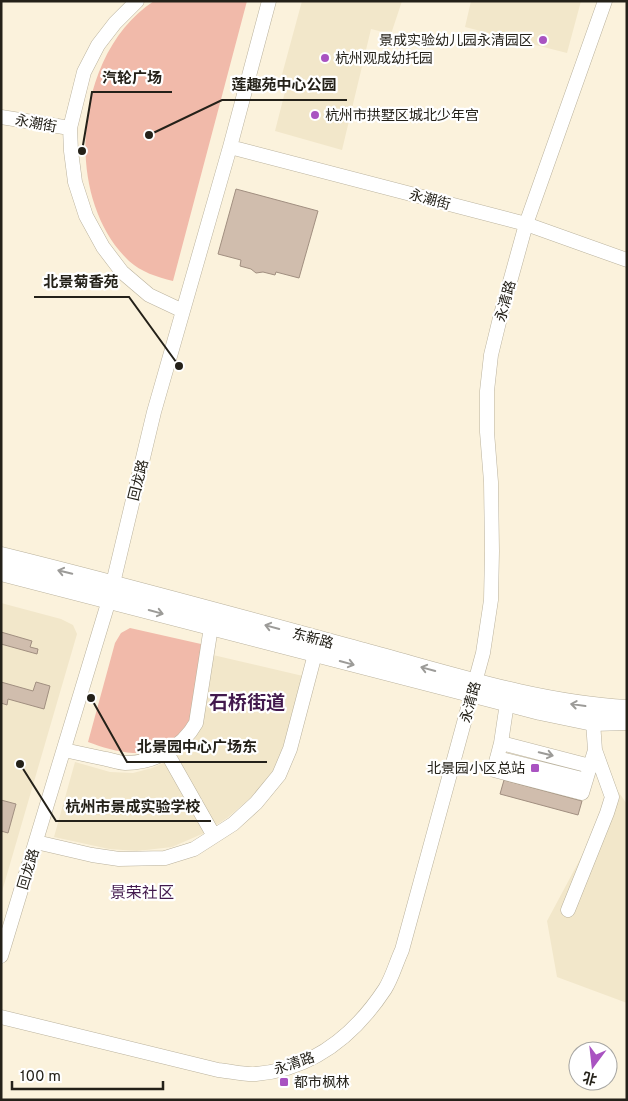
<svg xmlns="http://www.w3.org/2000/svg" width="628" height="1101" font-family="Overpass,'Noto Sans SC',sans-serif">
	<rect width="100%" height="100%" fill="#fbf2dc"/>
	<path fill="#f2e7ca" d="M 302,1 L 402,1 L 391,34 L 371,29 L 342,150 L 275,131 L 287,84 L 280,82 Z
		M 471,1 L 581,1 L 567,53 L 465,27 Z
		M 1,603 L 61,619 L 73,625 L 77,634 L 1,895 Z
		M 213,655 L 303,676 L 285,741 L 276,767 L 254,795 L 227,818 L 202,834 L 172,847 L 137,851 L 109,849 L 54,837 L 75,762 L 110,772 L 133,773 L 152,768 L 170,760 L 186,748 L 198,731 Z
		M 617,790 L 627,804 L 627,1003 L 557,977 L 547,921 L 593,835 L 605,802 Z"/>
	<path fill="#f1baaa" d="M 154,1 L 247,1 L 173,281 C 157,277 141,272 129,261 C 61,196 75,52 154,1 Z
		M 130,628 L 201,644 C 199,668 198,703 190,725 C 184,740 148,754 133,753 C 118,752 101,747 88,742 L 115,643 L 121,633 Z"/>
	<path fill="#d0bdad" stroke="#a18f80" d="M 236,189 L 318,211 L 299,278 L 276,272 L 275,275 L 263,272 L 256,273 L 251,269 L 240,266 L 241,260 L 218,254 Z
		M 1,632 L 32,641 L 30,647 L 38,649 L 37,654 L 1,644 Z
		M 1,682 L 33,691 L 36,682 L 50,686 L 44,709 L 8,699 L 7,705 L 1,703 Z
		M 504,780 L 582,801 L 578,815 L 500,794 Z
		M 1,800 L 16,804 L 8,833 L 1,831 Z"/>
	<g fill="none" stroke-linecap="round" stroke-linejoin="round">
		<g stroke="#bab29d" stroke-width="15">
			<path id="minor" d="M 137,1 L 115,23 L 98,45 L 84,72 L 70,128 L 71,151 L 75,182 L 86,216 L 103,247 L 122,272 L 149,295 L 183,311
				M 1,117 L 70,128
				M 230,147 L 526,224 L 627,260
				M 507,703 L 501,743 L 494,770 L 582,793 L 595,750
				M 501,743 L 590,766
				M 64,750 C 78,753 92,756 106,759 C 112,760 119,763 125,763 C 154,763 182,748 196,723 L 211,627
				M 167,753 L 214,836
				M 497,758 L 586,780
				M 36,842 L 92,855 L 119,859 L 165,858 L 194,849 L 233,824 L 256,803 L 279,775 L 290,749 L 315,654
				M 568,910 L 607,813 L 612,797 L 595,750 L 593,722
				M 1,956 L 109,600 L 154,412 L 230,147 L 269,1
				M 1,1017 L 218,1070 C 230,1071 244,1075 256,1074 C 313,1069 354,1036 385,989 C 392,978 396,963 402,950 L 483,653 L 491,600 L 492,551 L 491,482 L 487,432 L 487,391 L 491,355 L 500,318 L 526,224 L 605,1"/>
		</g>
		<g stroke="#bab29d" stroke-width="19">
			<path id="major" d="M 1,556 C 123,586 243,619 364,652 C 450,675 537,704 627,709
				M 1,572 L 540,711 L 593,722 L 627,721"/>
		</g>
		<use href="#minor" stroke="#fff" stroke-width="14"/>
		<use href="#major" stroke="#fff" stroke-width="18"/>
	</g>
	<defs><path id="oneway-shaft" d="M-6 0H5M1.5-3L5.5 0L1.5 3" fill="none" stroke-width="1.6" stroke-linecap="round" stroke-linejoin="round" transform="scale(1.25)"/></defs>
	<g stroke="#9c9b98">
		<use href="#oneway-shaft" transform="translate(65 572) rotate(-166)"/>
		<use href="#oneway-shaft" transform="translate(156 612) rotate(15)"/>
		<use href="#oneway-shaft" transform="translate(272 627) rotate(-165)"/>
		<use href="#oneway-shaft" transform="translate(347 663) rotate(15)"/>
		<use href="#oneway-shaft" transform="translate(428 669) rotate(-165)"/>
		<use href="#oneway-shaft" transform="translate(578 705) rotate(-172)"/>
		<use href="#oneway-shaft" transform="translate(546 754) rotate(14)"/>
	</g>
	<g fill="#a953c1" stroke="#fff" stroke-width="2">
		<circle cx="543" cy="40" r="5"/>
		<circle cx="325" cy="58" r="5"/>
		<circle cx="315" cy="115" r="5"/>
		<rect x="530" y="763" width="10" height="10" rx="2.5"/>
		<rect x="279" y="1077" width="10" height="10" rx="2.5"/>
	</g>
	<g text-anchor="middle" stroke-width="4.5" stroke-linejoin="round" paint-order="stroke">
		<g font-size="14" fill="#242119" stroke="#fff" text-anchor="start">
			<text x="533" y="45" text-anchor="end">景成实验幼儿园永清园区</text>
			<text x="335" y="63">杭州观成幼托园</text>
			<text x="325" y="120">杭州市拱墅区城北少年宫</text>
			<text x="525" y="773" text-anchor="end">北景园小区总站</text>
			<text x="294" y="1087">都市枫林</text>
		</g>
		<g font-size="14" fill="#242119" stroke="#fff">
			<text transform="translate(36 123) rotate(10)" y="5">永潮街</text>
			<text transform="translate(430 199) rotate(15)" y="5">永潮街</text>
			<text transform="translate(505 301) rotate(-75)" y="5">永清路</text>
			<text transform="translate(138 480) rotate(-76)" y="5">回龙路</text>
			<text transform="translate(313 638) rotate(15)" y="5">东新路</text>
			<text transform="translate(470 702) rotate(-75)" y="5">永清路</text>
			<text transform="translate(28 869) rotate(-73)" y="5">回龙路</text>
			<text transform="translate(294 1063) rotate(-19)" y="5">永清路</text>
		</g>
		<g font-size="16" fill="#42194d" stroke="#fff">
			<text x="142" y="898">景荣社区</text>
		</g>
		<g font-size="19" font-weight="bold" fill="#42194d" stroke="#fff">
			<text x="247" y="709">石桥街道</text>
		</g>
	</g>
	<path fill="none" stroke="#242119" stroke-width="2" d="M82 151L92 92H172M149 135L222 100H347M179 366L129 297H34M91 698L127 762H267M20 764L56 821H211"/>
	<g fill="#242119" stroke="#fff" stroke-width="2">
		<circle cx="82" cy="151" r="5"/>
		<circle cx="149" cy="135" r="5"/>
		<circle cx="179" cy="366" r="5"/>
		<circle cx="91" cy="698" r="5"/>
		<circle cx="20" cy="764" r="5"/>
	</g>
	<g font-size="15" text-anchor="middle" font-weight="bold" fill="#242119" stroke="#fff" stroke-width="4.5" stroke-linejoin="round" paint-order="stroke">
		<text x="132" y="83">汽轮广场</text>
		<text x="284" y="90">莲趣苑中心公园</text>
		<text x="81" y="287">北景菊香苑</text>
		<text x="197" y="752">北景园中心广场东</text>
		<text x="133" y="812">杭州市景成实验学校</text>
	</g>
	<rect width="628" height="1101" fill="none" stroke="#242119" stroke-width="5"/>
	<g transform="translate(593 1066) rotate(195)"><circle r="24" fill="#ffffff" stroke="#a7a6a3"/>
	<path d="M0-4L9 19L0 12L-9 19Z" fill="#a953c1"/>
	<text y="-8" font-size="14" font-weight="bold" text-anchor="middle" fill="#242119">北</text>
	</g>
	<path d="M12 1081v8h151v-8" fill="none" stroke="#242119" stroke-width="2.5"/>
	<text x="20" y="1081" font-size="15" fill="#242119" stroke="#ffffff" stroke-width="4" paint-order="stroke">100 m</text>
</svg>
